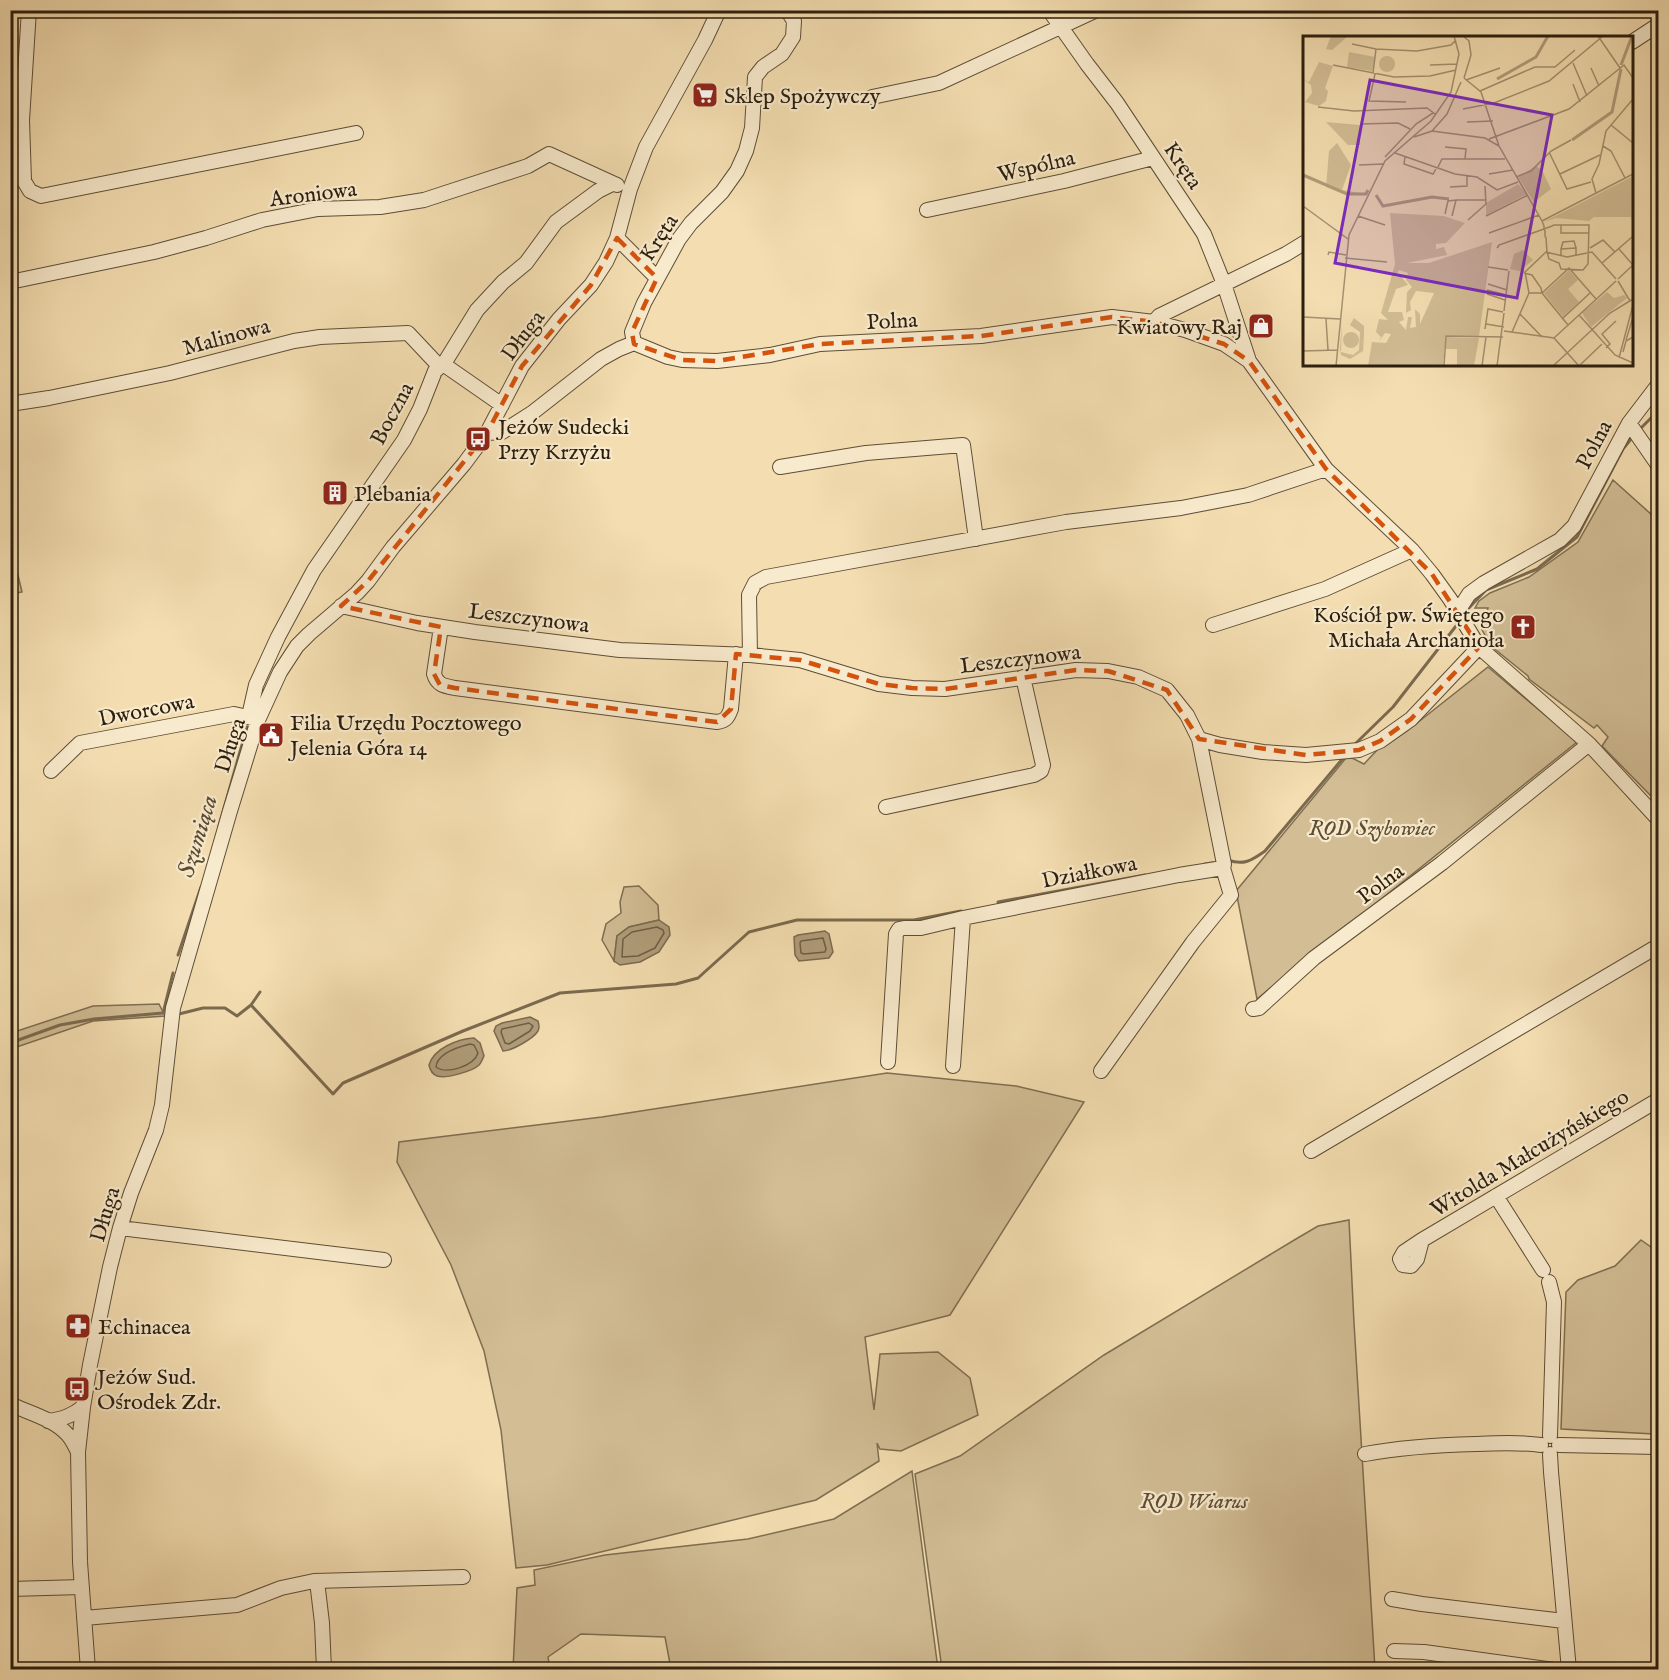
<svg xmlns="http://www.w3.org/2000/svg" width="1669" height="1680" font-family="'IM FELL English',serif">
	<rect width="100%" height="100%" fill="#f4deb1"/>
	<filter id="stains"><feTurbulence type="fractalNoise" baseFrequency=".00333" numOctaves="4"/><feColorMatrix values="0 0 0 0 .2 0 0 0 0 .09 0 0 0 0 .02 0 0 0 .5 -.17"/></filter>
	<radialGradient id="worn" r=".72"><stop offset=".6" stop-color="#630" stop-opacity="0"/><stop offset="1" stop-color="#630" stop-opacity=".3"/></radialGradient>
	<path fill="#d2bd95" stroke="#7e6e52" stroke-width="1.5" d="M 1613,480 L 1652,515 L 1658,511 L 1658,786 L 1652,797 L 1602,746 L 1608,737 L 1597,725 L 1594,728 L 1529,679 L 1528,676 L 1491,646 L 1481,628 L 1488,608 L 1475,608 L 1479,601 L 1490,593 L 1529,577 L 1578,542 Z
		M 10,542 L 22,592 L 11,594 L 10,594 Z
		M 1488,667 L 1577,742 L 1257,999 L 1236,891 L 1346,758 L 1352,758 L 1364,764 L 1380,747 L 1388,744 L 1407,731 Z
		M 639,886 L 658,905 L 659,920 L 629,927 L 617,936 L 614,961 L 602,940 L 606,924 L 621,913 L 620,902 L 624,887 Z
		M 159,1004 L 165,1016 L 93,1021 L 11,1049 L 11,1033 L 93,1006 Z
		M 887,1073 L 1016,1086 L 1084,1102 L 950,1315 L 865,1337 L 874,1410 L 880,1354 L 938,1352 L 970,1378 L 978,1415 L 901,1451 L 880,1449 L 877,1443 L 879,1461 L 816,1500 L 547,1565 L 516,1568 L 501,1430 L 484,1351 L 451,1265 L 397,1162 L 399,1142 L 602,1117 Z
		M 1349,1220 L 1354,1323 L 1375,1669 L 942,1669 L 915,1474 L 960,1456 L 1104,1355 L 1296,1239 L 1318,1226 Z
		M 1641,1240 L 1658,1252 L 1658,1429 L 1654,1434 L 1561,1429 L 1566,1292 L 1578,1280 L 1615,1266 Z
		M 912,1471 L 938,1669 L 671,1669 L 665,1637 L 581,1634 L 548,1657 L 550,1669 L 513,1669 L 517,1588 L 535,1585 L 534,1570 L 605,1555 L 748,1539 L 834,1519 Z"/>
	<path fill="#b09d7a" stroke="#7b6a4f" stroke-width="1.5" d="M 659,920 L 669,927 L 670,935 L 659,952 L 640,962 L 620,965 L 614,961 L 617,936 L 629,927 Z
		M 825,931 L 829,934 L 833,952 L 829,958 L 799,961 L 795,955 L 794,937 L 798,935 Z
		M 530,1017 L 538,1021 C 539,1025 540,1027 538,1031 C 533,1039 511,1051 503,1051 L 494,1031 L 496,1026 L 502,1023 Z
		M 474,1038 L 480,1043 L 484,1056 C 483,1058 481,1063 479,1065 C 473,1071 446,1079 437,1076 C 432,1074 430,1070 429,1065 C 434,1048 458,1039 474,1038 Z"/>
	<g fill="none" stroke-linecap="round" stroke-linejoin="round">
		<path stroke="#6e5e44" stroke-width="1.5" d="M 657,927 L 663,930 L 664,933 L 655,948 L 638,956 L 622,957 L 623,939 L 632,932 Z
			M 823,938 L 826,949 L 825,952 L 804,954 L 801,953 L 800,943 L 801,941 Z
			M 529,1023 L 533,1026 L 530,1031 L 509,1044 L 505,1043 L 501,1032 L 502,1029 Z
			M 470,1044 L 474,1045 L 478,1053 C 474,1066 446,1075 436,1067 C 437,1054 458,1047 470,1044 Z"/>
		<path stroke="#7b6a4f" stroke-width="3" d="M 1640,429 L 1658,411
			M 1467,610 L 1486,590 L 1537,569 L 1577,537 L 1623,449 L 1631,439
			M 1354,745 L 1393,707 L 1456,626
			M 219,826 L 247,727
			M 1228,860 C 1244,866 1252,860 1265,851 L 1344,757
			M 1205,864 L 1219,862
			M 998,902 L 1145,875
			M 178,955 L 201,887
			M 251,1005 L 333,1094 L 343,1083 L 463,1031 L 560,993 L 676,984 L 698,978 L 749,932 L 797,920 L 914,920 L 961,911
			M 179,1014 L 203,1008 L 225,1008 L 237,1016 L 251,1005 L 260,992
			M 10,1043 L 60,1025 L 94,1019 L 163,1013 L 173,973"/>
		<g stroke="#5d4e37" stroke-width="16">
			<path id="minor" d="M 29,10 L 22,120 L 24,181 L 30,191 L 41,196 L 356,133
				M 1049,10 L 1087,64 L 1117,103 L 1204,234 L 1224,284 L 1249,361
				M 1632,42 L 1658,25
				M 872,97 L 939,83 L 1097,10
				M 927,210 L 1064,181 L 1153,158
				M 617,238 L 657,278
				M 10,282 L 154,252 L 206,238 L 262,220 L 318,209 L 380,207 L 424,200 L 528,166 L 549,154 L 617,185
				M 1154,322 L 1159,316 L 1286,254 L 1304,243
				M 634,343 L 668,357 L 682,360 L 717,361 L 770,355 L 820,344 L 981,336 L 1112,317 L 1154,322 L 1185,330 L 1224,344 L 1249,361 L 1326,469 L 1412,550 L 1432,574 L 1450,599 L 1479,647 L 1589,744 L 1658,819
				M 634,343 L 632,332 L 644,303 L 679,239 L 691,223 L 722,192 L 737,171 L 746,151 L 752,128 L 755,77 L 763,67 L 782,54 L 793,37 L 794,21 L 787,10
				M 443,364 L 502,405
				M 10,404 L 49,398 L 170,373 L 294,341 L 320,337 L 408,333 L 440,367
				M 1629,423 L 1658,465
				M 487,433 L 502,432 L 532,413 L 601,359 L 619,349 L 634,343
				M 780,467 L 866,453 L 963,445 L 976,539
				M 341,606 L 417,623 L 475,632 L 620,650 L 750,655 L 800,660 L 879,684 L 912,688 L 945,689 L 1076,670 L 1108,671 L 1138,677 L 1167,690 L 1187,715 L 1199,739 L 1220,745 L 1263,752 L 1306,755 L 1359,750 L 1380,741 L 1411,719 L 1479,647
				M 1458,611 L 1469,594 L 1484,583 L 1560,540 L 1574,526 L 1629,423 L 1658,385
				M 1213,625 L 1325,589 L 1412,550
				M 441,627 L 434,674 C 437,685 444,686 455,688 L 717,722 C 726,721 728,717 731,709 L 736,654
				M 750,655 L 749,595 L 755,583 L 766,577 L 1066,522 L 1181,508 L 1212,502 L 1248,495 L 1326,469
				M 249,716 L 256,685 L 278,637 L 314,570 L 404,440 L 420,409 L 435,371 L 445,362 L 477,310 L 503,282 L 526,263 L 556,222 L 598,191 L 612,184
				M 51,771 L 80,743 L 234,714 L 256,719
				M 886,807 L 1034,775 L 1041,771 L 1043,765 L 1023,677
				M 1253,1009 L 1259,1008 L 1314,958 L 1442,863 L 1589,744
				M 888,1062 L 896,934 L 899,929 L 904,928 L 921,928 L 963,918
				M 953,1066 L 963,918 L 1179,875 L 1223,868
				M 1101,1071 L 1193,942 L 1231,895 L 1223,868 L 1224,864 L 1199,739
				M 1311,1151 L 1658,946
				M 1496,1196 L 1543,1270
				M 120,1228 L 384,1260
				M 1422,1240 L 1417,1259 L 1411,1266 L 1403,1265 L 1400,1259 L 1404,1252 L 1422,1240 L 1658,1100
				M 1549,1282 L 1554,1302 L 1550,1436
				M 10,1404 C 29,1413 54,1419 68,1435 C 72,1439 75,1446 78,1452
				M 48,1421 C 62,1419 72,1416 83,1407
				M 1559,1445 L 1658,1447
				M 1365,1454 C 1402,1447 1439,1445 1476,1444 C 1498,1443 1519,1442 1541,1445
				M 1550,1454 L 1551,1472 L 1569,1670
				M 317,1581 L 322,1623 L 324,1670
				M 10,1589 L 82,1587
				M 1392,1599 L 1422,1604 L 1564,1621
				M 84,1618 L 237,1605 L 281,1588 L 314,1581 L 463,1577
				M 1394,1651 L 1424,1652 L 1554,1670
				M 88,1670 L 80,1562 L 78,1452 L 83,1407 L 90,1365 L 110,1267 L 120,1228 L 131,1193 L 156,1130 L 162,1105 L 173,1008 L 230,811 L 258,720 L 280,672 L 297,646 L 309,634 L 357,593 L 368,581 L 393,547 L 464,464 L 487,433 L 522,366 L 559,319 L 591,285 L 606,262 L 617,238 L 630,189 L 646,147 L 705,40 L 719,10"/>
		</g>
		<use href="#minor" stroke="#f8eacc" stroke-width="14"/>
	</g>
	<path fill="none" stroke="#d5530c" stroke-width="4.5" stroke-dasharray="12 8" stroke-linejoin="round" d="M 617,238 L 657,278 L 632,332 L 634,344 L 682,360 L 717,361 L 820,344 L 981,336 L 1112,317 L 1154,322 L 1224,344 L 1249,361 L 1326,469 L 1432,574 L 1479,647 L 1411,719 L 1380,741 L 1359,750 L 1306,755 L 1199,739 L 1167,690 L 1108,671 L 1076,670 L 945,689 L 912,688 L 879,684 L 800,660 L 736,654 L 731,709 L 717,722 L 455,688 L 440,685 L 434,674 L 441,627 L 341,606 L 368,581 L 487,433 L 522,366 L 591,285 Z"/>
	<defs>
		<g id="supermarket-square" transform="scale(1.35)"><rect x="-9" y="-9" width="18" height="18" rx="4" fill="#8f2418" stroke="#f8eacc"/><path d="M-6-5.5h2.5l.6 2H6L4.5 2H-2.5L-4.4-4H-6ZM-1.5 3.2a1.3 1.3 0 1 0 .1 0ZM3 3.2a1.3 1.3 0 1 0 .1 0Z" fill="#fff"/></g>
		<g id="shop-square" transform="scale(1.35)"><rect x="-9" y="-9" width="18" height="18" rx="4" fill="#8f2418" stroke="#f8eacc"/><path d="M-5-2.5h2.3a2.7 3.5 0 0 1 5.4 0H5L5.5 6h-11ZM-1.5-2.5h3a1.5 2.3 0 0 0-3 0Z" fill="#fff"/></g>
		<g id="bus-square" transform="scale(1.35)"><rect x="-9" y="-9" width="18" height="18" rx="4" fill="#8f2418" stroke="#f8eacc"/><path d="M-5-6H5V4H4V6H2V4H-2V6H-4V4H-5ZM-3.5-4V0h7V-4ZM-3.5 1.2v1.5H-2V1.2ZM2 1.2v1.5H3.5V1.2Z" fill="#fff"/></g>
		<g id="building-square" transform="scale(1.35)"><rect x="-9" y="-9" width="18" height="18" rx="4" fill="#8f2418" stroke="#f8eacc"/><path d="M-4-6H4V6H1V3H-1V6H-4ZM-2.5-4.3h1.7v1.8h-1.7ZM.8-4.3h1.7v1.8H.8ZM-2.5-1h1.7V.8h-1.7ZM.8-1h1.7V.8H.8Z" fill="#fff"/></g>
		<g id="church-square" transform="scale(1.35)"><rect x="-9" y="-9" width="18" height="18" rx="4" fill="#8f2418" stroke="#f8eacc"/><path d="M-1.2-6h2.4v3.5h3.3v2.4h-3.3V6h-2.4V-.1h-3.3v-2.4h3.3Z" fill="#fff"/></g>
		<g id="civic-square" transform="scale(1.35)"><rect x="-9" y="-9" width="18" height="18" rx="4" fill="#8f2418" stroke="#f8eacc"/><path d="M-.6-6.5H3V-4.5H.6V-3L4-1V1h2V6H-6V1h2V-1L-.6-3ZM-1.2 2.5V6h2.4V2.5Z" fill="#fff"/></g>
		<g id="pharmacy-square" transform="scale(1.35)"><rect x="-9" y="-9" width="18" height="18" rx="4" fill="#8f2418" stroke="#f8eacc"/><path d="M-2-6h4v4h4v4h-4v4h-4v-4h-4v-4h4Z" fill="#fff"/></g>
	</defs>
	<g fill-rule="evenodd">
		<use href="#supermarket-square" x="705" y="95"/>
		<use href="#shop-square" x="1261" y="326"/>
		<use href="#bus-square" x="478" y="439"/>
		<use href="#building-square" x="335" y="493"/>
		<use href="#church-square" x="1523" y="627"/>
		<use href="#civic-square" x="271" y="735"/>
		<use href="#pharmacy-square" x="78" y="1326"/>
		<use href="#bus-square" x="77" y="1389"/>
	</g>
	<g text-anchor="middle" stroke-width="4.5" stroke-linejoin="round" paint-order="stroke">
		<g font-size="22" fill="#2b1e0e" stroke="#f8eacc" text-anchor="start">
			<text x="724" y="103">Sklep Spożywczy</text>
			<text x="1242" y="334" text-anchor="end">Kwiatowy Raj</text>
			<text x="498" y="434">Jeżów Sudecki<tspan x="498" dy="25">Przy Krzyżu</tspan></text>
			<text x="354" y="501">Plebania</text>
			<text x="1504" y="622" text-anchor="end">Kościół pw. Świętego<tspan x="1504" dy="25">Michała Archanioła</tspan></text>
			<text x="290" y="730">Filia Urzędu Pocztowego<tspan x="290" dy="25">Jelenia Góra 14</tspan></text>
			<text x="98" y="1334">Echinacea</text>
			<text x="97" y="1384">Jeżów Sud.<tspan x="97" dy="25">Ośrodek Zdr.</tspan></text>
		</g>
		<g font-size="22" fill="#2b1e0e" stroke="#f8eacc">
			<text transform="translate(1036 165) rotate(-13)" y="8">Wspólna</text>
			<text transform="translate(1184 165) rotate(56)" y="8">Kręta</text>
			<text transform="translate(313 193) rotate(-7)" y="8">Aroniowa</text>
			<text transform="translate(658 237) rotate(-57)" y="8">Kręta</text>
			<text transform="translate(892 320) rotate(-3)" y="8">Polna</text>
			<text transform="translate(522 335) rotate(-53)" y="8">Długa</text>
			<text transform="translate(226 336) rotate(-15)" y="8">Malinowa</text>
			<text transform="translate(391 413) rotate(-62)" y="8">Boczna</text>
			<text transform="translate(1593 444) rotate(-62)" y="8">Polna</text>
			<text transform="translate(529 617) rotate(7)" y="8">Leszczynowa</text>
			<text transform="translate(1020 658) rotate(-7)" y="8">Leszczynowa</text>
			<text transform="translate(146 709) rotate(-11)" y="8">Dworcowa</text>
			<text transform="translate(229 745) rotate(-72)" y="8">Długa</text>
			<text transform="translate(1089 871) rotate(-11)" y="8">Działkowa</text>
			<text transform="translate(1380 883) rotate(-37)" y="8">Polna</text>
			<text transform="translate(1529 1152) rotate(-31)" y="8">Witolda Małcużyńskiego</text>
			<text transform="translate(104 1214) rotate(-73)" y="8">Długa</text>
		</g>
		<g font-size="22" font-style="italic" fill="#5d4e36" stroke="#f8eacc">
			<text x="1372" y="835">ROD Szybowiec</text>
			<text x="1194" y="1508">ROD Wiarus</text>
		</g>
		<g font-size="24" font-style="italic" fill="#5a4a34" stroke="#f8eacc">
			<text transform="translate(197 836) rotate(-73)" y="8">Szumiąca</text>
		</g>
	</g>
	<g transform="translate(1303 36)">
		<rect width="330" height="330" fill="#f4deb1"/>
		<path d="M 28,0 L 45,0 L 29,14 L 23,13 ZM 46,16 L 72,21 L 69,35 L 44,31 ZM76 28a8 8 0 1 1 16 0a8 8 0 1 1-16 0ZM 16,26 L 30,30 L 22,52 L 25,55 L 23,65 L 16,70 L 2,66 L 9,57 L 8,49 L 0,43 L 6,46 ZM 23,86 L 57,89 L 57,109 L 45,109 ZM 34,107 L 48,129 L 39,154 L 64,158 L 43,159 L 23,151 L 26,115 ZM 233,130 L 239,134 L 248,153 L 231,166 L 215,141 ZM 330,140 L 330,189 L 328,181 L 291,181 L 286,185 L 253,182 L 241,186 ZM 215,148 L 224,158 L 183,179 L 183,167 ZM 87,177 L 141,180 L 162,187 L 143,207 L 133,208 L 133,213 L 141,211 L 144,219 L 104,227 L 126,227 L 189,206 L 176,300 L 143,300 L 140,330 L 65,330 L 69,306 L 83,307 L 88,298 L 82,297 L 76,305 L 78,301 L 73,296 L 76,283 L 85,284 L 78,277 L 92,228 ZM 96,234 L 105,237 L 103,244 L 109,251 L 104,256 L 103,277 L 108,274 L 107,266 L 113,255 L 131,257 L 117,288 L 117,278 L 112,273 L 113,291 L 107,292 L 109,281 L 105,281 L 103,294 L 96,286 L 101,284 L 99,276 L 85,276 L 93,253 L 105,249 L 98,240 L 92,241 ZM 220,214 L 230,224 L 217,235 L 207,233 L 211,218 ZM 266,234 L 275,244 L 265,253 L 276,266 L 260,281 L 241,257 ZM 304,256 L 311,262 L 321,259 L 324,262 L 288,291 L 279,277 ZM 51,282 L 61,290 L 61,299 L 60,315 L 47,323 L 38,319 L 37,312 L 39,285 L 38,316 L 50,319 L 56,314 L 57,296 L 47,289 ZM40 304a8 8 0 1 1 16 0a8 8 0 1 1-16 0ZM 143,301 L 176,302 L 171,330 L 154,330 L 154,313 L 143,313 Z" fill="#d2bd95" fill-rule="evenodd"/>
		<path fill="none" stroke="#b09d7a" stroke-width="3" d="M 318,29 L 329,0M 194,43 L 233,21 L 245,0M 269,104 L 309,76 L 318,33M 0,139 L 44,158 L 63,158 L 65,154M 73,159 L 80,170 L 129,161 L 146,163"/>
		<path fill="none" stroke="#a49170" stroke-width="1.5" d="M 160,0 L 166,5 L 168,19 L 161,42M 295,0 L 317,32M 49,8 L 73,13M 270,27 L 284,60M 30,29 L 91,41 L 127,40 L 153,34M 127,29 L 154,28M 288,32 L 296,50M 70,37 L 73,13 L 114,15 L 148,9 L 153,4M 72,38 L 66,65 L 103,66M 161,42 L 178,56 L 196,110M 163,44 L 197,32M 270,48 L 277,66M 177,55 L 232,31 L 252,31 L 272,14M 15,71 L 51,75 L 124,72 L 132,78M 160,73 L 191,67 L 246,45 L 300,0M 164,86 L 190,85M 57,88 L 95,87 L 107,93M 308,89 L 330,107M 129,95 L 182,102 L 196,110 L 239,185 L 241,190 L 241,193 L 242,195 L 242,200 L 243,202 L 244,216 L 246,223 L 256,227 L 258,233 L 280,234 L 285,228 L 286,189 L 251,189 L 249,190 L 241,193 L 196,209 L 194,212 L 195,211 L 196,209M 111,101 L 129,95 L 144,78 L 158,46M 186,103 L 266,73 L 321,29 L 330,42M 300,110 L 308,115 L 322,142M 142,111 L 163,113 L 162,123M 246,116 L 264,153 L 288,146M 92,117 L 152,138 L 174,141 L 194,154 L 215,146M 82,121 L 113,88 L 130,77M 102,121 L 101,128 L 130,138 L 134,131M 56,129 L 80,128M 135,131 L 139,123 L 202,123M 186,138 L 210,134M 257,138 L 297,119M 213,141 L 228,135 L 248,115 L 268,104M 147,151 L 164,150 L 164,139M 293,157 L 289,143 L 296,128 L 303,95 L 330,63M 0,170 L 45,203M 142,178 L 145,165 L 153,164M 55,180 L 82,189M 149,180 L 153,164 L 182,164M 183,180 L 225,159M 165,184 L 183,168 L 182,150M 239,185 L 330,138M 258,189 L 258,197 L 286,197M 186,197 L 236,179M 287,212 L 300,204 L 312,216M 258,213 L 260,206 L 271,205 L 273,212M 316,213 L 330,229M 25,219 L 26,216 L 43,219M 258,219 L 258,213 L 273,212 L 273,219M 42,222 L 84,226M 299,227 L 329,201M 185,231 L 205,234M 221,237 L 229,239 L 238,252 L 239,257 L 226,257M 315,243 L 330,229M 315,245 L 327,265M 185,248 L 204,254M 184,254 L 203,259M 184,258 L 202,264M 201,275 L 206,235M 217,278 L 239,301M 276,279 L 312,319 L 330,327M 0,281 L 37,283M 23,283 L 25,314M 259,283 L 287,257M 183,288 L 201,291M 265,289 L 239,257 L 266,232 L 293,263M 182,293 L 185,273 L 200,276M 201,295 L 251,302 L 276,330M 209,296 L 226,257 L 222,236 L 243,216 L 264,221 L 289,216 L 313,243M 251,302 L 313,245M 323,304 L 330,281M 303,312 L 307,308 L 299,298 L 313,285M 0,315 L 35,314M 320,316 L 323,305 L 330,301M 316,322 L 330,269M 33,330 L 46,199 L 82,125 L 128,85 L 148,56 L 156,18 L 151,0M 141,330 L 143,300 L 200,301M 179,330 L 183,301M 194,330 L 201,277M 250,330 L 307,277 L 330,263M 276,330 L 299,308"/>
		<path fill="#7b2cbf" fill-opacity="0.15" stroke="#7b2cbf" stroke-width="3" d="M 67,44 L 249,79 L 214,262 L 32,227 Z"/>
		<rect width="330" height="330" fill="none" stroke="#2b1e0e" stroke-width="3"/>
	</g>
	<rect width="1669" height="1680" fill="none" stroke="#f4deb1" stroke-width="36"/>
	<rect x="12" y="12" width="1645" height="1656" fill="none" stroke="#2b1e0e" stroke-width="3"/>
	<rect x="18" y="18" width="1633" height="1644" fill="none" stroke="#2b1e0e" stroke-width="1.5"/>
	<rect width="100%" height="100%" filter="url(#stains)"/>
	<rect width="100%" height="100%" fill="url(#worn)"/>
</svg>
